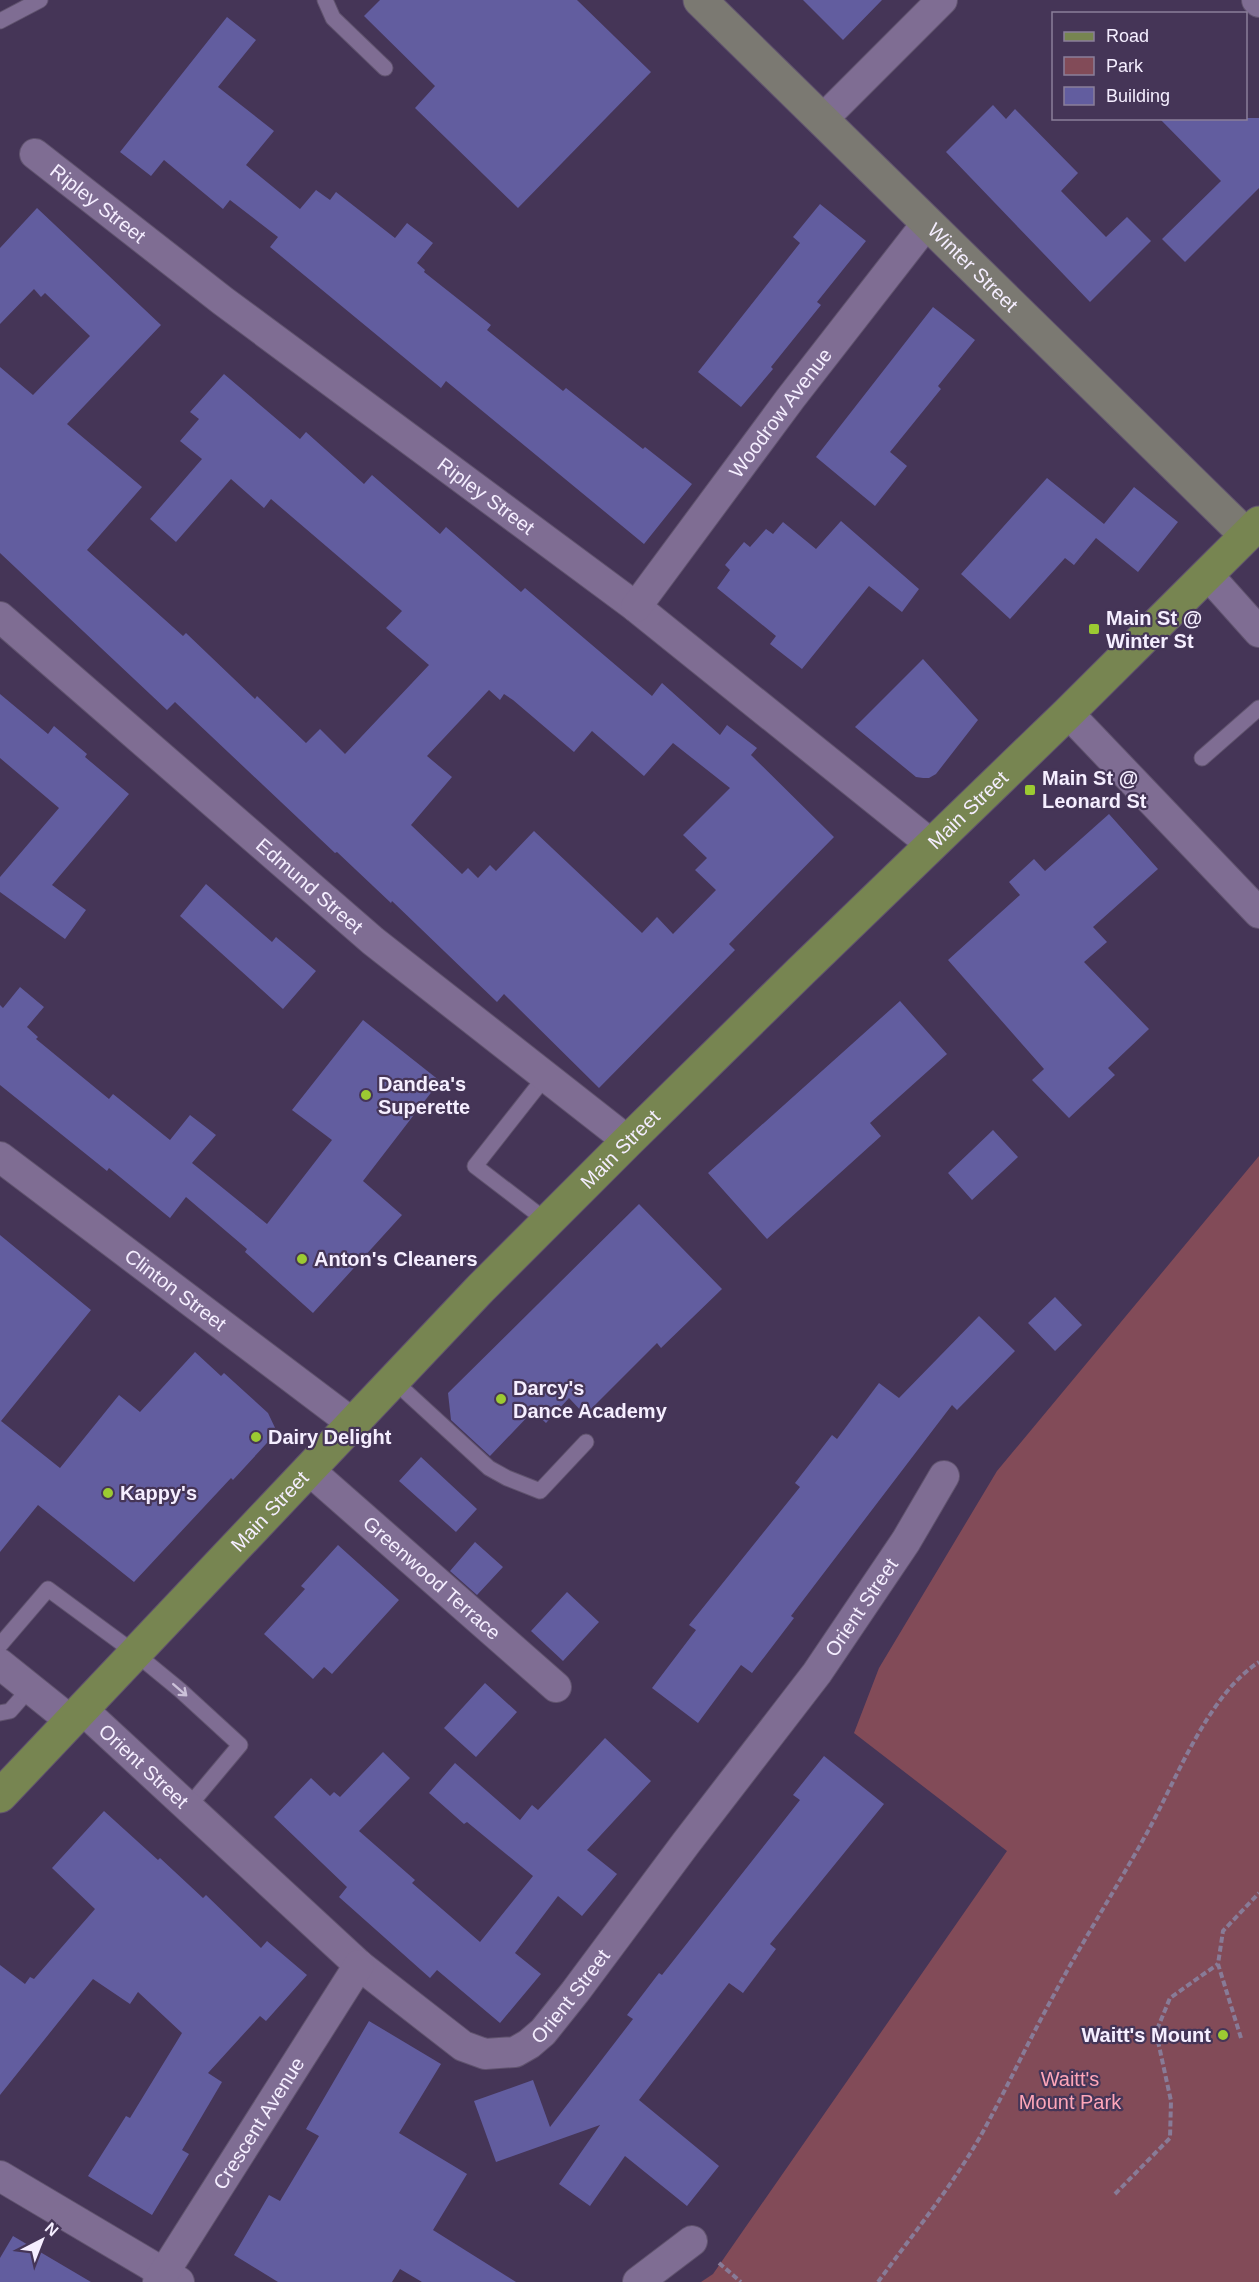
<svg xmlns="http://www.w3.org/2000/svg" width="1259" height="2282" font-family="Arial,sans-serif">
	<rect width="100%" height="100%" fill="#453557"/>
	<path fill="#824b58" d="M 1259,1156 L 1259,2282 L 701,2282 L 713,2274 L 1007,1851 L 854,1733 L 879,1668 L 997,1471 Z"/>
	<path fill="#625d9f" fill-rule="evenodd" d="M 380,0 L 577,0 L 651,72 L 518,208 L 415,108 L 435,86 L 364,16 Z
		M 803,0 L 882,0 L 843,40 Z
		M 227,17 L 256,40 L 218,87 L 274,131 L 246,165 L 300,209 L 316,190 L 330,200 L 336,192 L 395,238 L 407,223 L 433,243 L 417,263 L 425,270 L 424,272 L 491,325 L 487,330 L 563,391 L 566,388 L 643,449 L 645,447 L 692,484 L 644,544 L 446,381 L 441,388 L 270,247 L 278,237 L 230,200 L 223,209 L 164,160 L 151,176 L 120,152 Z
		M 993,105 L 1006,119 L 1015,109 L 1078,173 L 1061,191 L 1106,237 L 1127,217 L 1151,241 L 1090,302 L 946,152 Z
		M 1159,118 L 1259,118 L 1259,188 L 1185,262 L 1162,239 L 1221,181 Z
		M 820,204 L 866,241 L 817,302 L 821,305 L 771,367 L 773,369 L 741,407 L 698,372 L 800,243 L 793,237 Z
		M 37,208 L 161,325 L 67,424 L 142,487 L 87,550 L 183,636 L 186,633 L 255,699 L 257,696 L 306,743 L 320,729 L 345,754 L 429,665 L 386,628 L 402,611 L 271,499 L 264,508 L 231,479 L 176,542 L 150,519 L 202,459 L 180,441 L 199,419 L 190,412 L 224,374 L 300,439 L 306,432 L 364,484 L 372,475 L 440,534 L 446,527 L 521,592 L 525,588 L 652,696 L 662,683 L 720,735 L 727,725 L 757,748 L 751,755 L 834,837 L 729,944 L 735,950 L 599,1088 L 504,994 L 497,1002 L 392,901 L 391,903 L 337,852 L 335,853 L 175,702 L 167,710 L 0,553 L 0,367 L 33,395 L 90,336 L 45,293 L 41,297 L 34,289 L 0,324 L 0,248 ZM 489,690 L 500,700 L 504,694 L 513,700 L 574,752 L 592,731 L 644,776 L 673,743 L 730,788 L 683,835 L 707,858 L 695,870 L 716,890 L 673,934 L 657,917 L 642,933 L 534,831 L 496,871 L 490,865 L 478,878 L 468,868 L 462,874 L 411,825 L 452,777 L 427,756 Z
		M 933,307 L 975,340 L 938,386 L 941,389 L 890,452 L 907,466 L 875,506 L 816,457 Z
		M 1047,478 L 1104,524 L 1134,487 L 1178,522 L 1138,572 L 1096,538 L 1074,565 L 1065,558 L 1010,619 L 961,574 Z
		M 841,521 L 919,589 L 902,612 L 869,586 L 802,669 L 770,644 L 776,636 L 717,588 L 730,570 L 725,565 L 744,542 L 750,547 L 766,529 L 773,534 L 783,522 L 816,549 Z
		M 923,659 L 978,720 L 936,774 L 929,778 L 923,778 L 916,777 L 855,727 Z
		M 0,694 L 48,734 L 54,726 L 87,754 L 85,757 L 129,794 L 52,885 L 86,910 L 65,939 L 0,892 L 0,877 L 59,808 L 0,758 Z
		M 1109,814 L 1158,869 L 1093,927 L 1107,942 L 1084,962 L 1149,1029 L 1108,1068 L 1115,1075 L 1069,1118 L 1032,1080 L 1044,1069 L 948,960 L 1020,895 L 1009,882 L 1034,859 L 1045,871 Z
		M 206,884 L 272,942 L 276,937 L 316,971 L 283,1009 L 180,916 Z
		M 20,987 L 44,1007 L 27,1027 L 38,1037 L 36,1039 L 109,1099 L 113,1094 L 170,1140 L 190,1115 L 216,1135 L 192,1163 L 267,1224 L 332,1140 L 292,1110 L 363,1020 L 440,1081 L 363,1181 L 402,1215 L 313,1313 L 245,1252 L 247,1249 L 186,1197 L 170,1218 L 109,1168 L 107,1171 L 0,1085 L 0,1005 L 3,1008 Z
		M 900,1001 L 947,1054 L 870,1123 L 881,1136 L 767,1239 L 708,1173 Z
		M 993,1130 L 1018,1157 L 972,1200 L 948,1173 Z
		M 639,1204 L 722,1289 L 661,1348 L 657,1343 L 585,1415 L 569,1398 L 546,1423 L 533,1411 L 490,1456 L 451,1420 L 448,1393 Z
		M 0,1235 L 91,1310 L 1,1421 L 60,1468 L 119,1395 L 140,1412 L 195,1352 L 221,1376 L 224,1373 L 268,1413 L 277,1432 L 233,1480 L 231,1478 L 134,1582 L 38,1505 L 0,1552 Z
		M 1055,1297 L 1082,1325 L 1055,1351 L 1028,1323 Z
		M 979,1316 L 1015,1351 L 957,1410 L 952,1405 L 791,1616 L 794,1618 L 752,1673 L 741,1665 L 698,1723 L 652,1688 L 696,1630 L 689,1625 L 800,1487 L 795,1483 L 832,1435 L 837,1439 L 879,1383 L 899,1398 Z
		M 421,1457 L 477,1509 L 456,1532 L 399,1481 Z
		M 475,1542 L 503,1567 L 477,1595 L 450,1571 Z
		M 338,1545 L 399,1600 L 332,1674 L 324,1667 L 313,1679 L 264,1634 L 305,1589 L 301,1586 Z
		M 567,1592 L 599,1622 L 563,1661 L 531,1631 Z
		M 485,1683 L 517,1712 L 476,1757 L 444,1728 Z
		M 605,1738 L 651,1781 L 587,1850 L 617,1874 L 582,1916 L 558,1896 L 515,1953 L 541,1974 L 500,2023 L 437,1970 L 430,1978 L 339,1897 L 347,1887 L 274,1817 L 311,1778 L 330,1796 L 334,1792 L 340,1797 L 383,1752 L 410,1778 L 359,1831 L 415,1880 L 412,1883 L 480,1942 L 533,1876 L 467,1822 L 464,1824 L 429,1793 L 455,1763 L 520,1820 L 532,1805 L 538,1810 Z
		M 824,1756 L 884,1804 L 770,1944 L 776,1949 L 743,1993 L 729,1983 L 639,2100 L 719,2166 L 687,2206 L 625,2156 L 590,2206 L 559,2184 L 600,2125 L 496,2162 L 474,2101 L 533,2080 L 550,2127 L 633,2019 L 627,2015 L 659,1973 L 662,1975 L 800,1800 L 793,1795 Z
		M 104,1811 L 158,1860 L 160,1858 L 203,1898 L 206,1895 L 261,1948 L 267,1941 L 307,1975 L 266,2021 L 260,2016 L 208,2073 L 222,2082 L 182,2150 L 189,2154 L 152,2215 L 88,2176 L 126,2116 L 130,2118 L 182,2033 L 138,1992 L 130,2004 L 93,1979 L 0,2095 L 0,1965 L 25,1984 L 30,1977 L 34,1979 L 95,1909 L 52,1868 Z
		M 369,2021 L 441,2064 L 399,2133 L 467,2174 L 433,2230 L 516,2282 L 422,2282 L 400,2269 L 392,2282 L 278,2282 L 234,2255 L 269,2195 L 280,2201 L 319,2136 L 306,2129 Z
		M 13,2236 L 91,2282 L 0,2282 L 0,2258 Z"/>
	<g fill="none" stroke-linecap="round" stroke-linejoin="round">
		<g stroke="#60536e" stroke-width="17">
			<path id="service" d="M 325,0 L 333,18 L 385,68
				M 0,21 L 40,0
				M 1202,758 L 1259,708
				M 545,1077 L 475,1166 L 548,1222
				M 393,1380 L 489,1468 L 507,1478 L 540,1491 L 586,1442
				M 0,1645 L 48,1589 L 135,1653 L 180,1690 L 240,1745 L 188,1807
				M 0,1713 L 10,1711 L 31,1687"/>
		</g>
		<g stroke="#60536e" stroke-width="32">
			<g id="minor">
				<path d="M 1257,0 L 1259,2"/>
				<path d="M 823,119 L 942,0"/>
				<path id="s1" d="M 35,154 L 223,301 L 636,607 L 932,845"/>
				<path d="M 1208,575 L 1259,632"/>
				<path id="s2" d="M 636,607 L 790,399 L 927,223"/>
				<path id="s3" d="M 0,617 L 373,941 L 628,1141"/>
				<path d="M 1068,713 L 1259,913"/>
				<path id="s4" d="M 0,1157 L 352,1423"/>
				<path id="s5" d="M 308,1469 L 556,1687"/>
				<path d="M 0,1664 L 71,1721"/>
				<path id="s6" d="M 82,1709 L 359,1965 L 463,2046 L 485,2054 L 515,2052 L 529,2044 L 543,2032 L 575,1992 L 686,1843 L 817,1673 L 906,1541 L 944,1476"/>
				<path d="M 0,2176 L 179,2282"/>
				<path id="s7" d="M 158,2282 L 359,1965"/>
				<path d="M 638,2282 L 692,2241"/>
			</g>
		</g>
		<g stroke="#60536e" stroke-width="35">
			<g id="secondary">
				<path id="s8" d="M 700,0 L 1246,535"/>
			</g>
		</g>
		<g stroke="#60536e" stroke-width="35">
			<g id="primary">
				<path id="s9" d="M 0,1796 L 480,1289 L 628,1141 L 800,972 L 1068,713 L 1259,523"/>
			</g>
		</g>
		<path stroke="#887b97" stroke-width="4" stroke-dasharray="6 3" stroke-linecap="butt" d="M 1241,2038 L 1218,1964 L 1223,1931 L 1259,1893
			M 1115,2194 L 1170,2138 L 1171,2101 L 1156,2032 L 1170,1998 L 1218,1964
			M 719,2263 L 741,2282
			M 878,2282 C 913,2234 950,2189 980,2137 C 1004,2094 1025,2048 1049,2004 C 1080,1945 1116,1889 1148,1831 C 1177,1778 1208,1695 1259,1662"/>
		<use href="#service" stroke="#7f6d93" stroke-width="15"/>
		<use href="#minor" stroke="#7f6d93" stroke-width="30"/>
		<use href="#secondary" stroke="#7b7972" stroke-width="33"/>
		<use href="#primary" stroke="#778551" stroke-width="33"/>
	</g>
	<defs><path id="oneway-shaft" d="M-6 0H5M1.5-3L5.5 0L1.5 3" fill="none" stroke-width="1.6" stroke-linecap="round" stroke-linejoin="round" transform="scale(1.5)"/></defs>
	<use stroke="#ccc1d9" href="#oneway-shaft" transform="translate(180 1690) rotate(41)"/>
	<g fill="#9cca32" stroke="#453557" stroke-width="2">
		<rect x="1088" y="623" width="12" height="12" rx="3"/>
		<rect x="1024" y="784" width="12" height="12" rx="3"/>
		<circle cx="366" cy="1095" r="6"/>
		<circle cx="302" cy="1259" r="6"/>
		<circle cx="501" cy="1399" r="6"/>
		<circle cx="256" cy="1437" r="6"/>
		<circle cx="108" cy="1493" r="6"/>
		<circle cx="1223" cy="2035" r="6"/>
	</g>
	<g text-anchor="middle" stroke-width="4.5" stroke-linejoin="round" paint-order="stroke">
		<g font-size="20" fill="#f5eeff" stroke="#453557">
			<text dy="7" stroke="none"><textPath href="#s1" startOffset="80">Ripley Street</textPath></text>
			<text dy="7" stroke="none"><textPath href="#s8" startOffset="382">Winter Street</textPath></text>
			<text dy="7" stroke="none"><textPath href="#s2" startOffset="242">Woodrow Avenue</textPath></text>
			<text dy="7" stroke="none"><textPath href="#s1" startOffset="566">Ripley Street</textPath></text>
			<text dy="7" stroke="none"><textPath href="#s9" startOffset="1382">Main Street</textPath></text>
			<text dy="7" stroke="none"><textPath href="#s3" startOffset="410">Edmund Street</textPath></text>
			<text dy="7" stroke="none"><textPath href="#s9" startOffset="896">Main Street</textPath></text>
			<text dy="7" stroke="none"><textPath href="#s4" startOffset="220">Clinton Street</textPath></text>
			<text dy="7" stroke="none"><textPath href="#s9" startOffset="392">Main Street</textPath></text>
			<text dy="7" stroke="none"><textPath href="#s5" startOffset="165">Greenwood Terrace</textPath></text>
			<text dy="7" stroke="none"><textPath href="#s6" startOffset="1128">Orient Street</textPath></text>
			<text dy="7" stroke="none"><textPath href="#s6" startOffset="84">Orient Street</textPath></text>
			<text dy="7" stroke="none"><textPath href="#s6" startOffset="642">Orient Street</textPath></text>
			<text dy="7" stroke="none"><textPath href="#s7" startOffset="188">Crescent Avenue</textPath></text>
		</g>
		<g font-size="20" font-weight="bold" fill="#f5eeff" stroke="#453557" text-anchor="start">
			<text x="1106" y="625">Main St @<tspan x="1106" dy="23">Winter St</tspan></text>
			<text x="1042" y="785">Main St @<tspan x="1042" dy="23">Leonard St</tspan></text>
			<text x="378" y="1091">Dandea's<tspan x="378" dy="23">Superette</tspan></text>
			<text x="314" y="1266">Anton's Cleaners</text>
			<text x="513" y="1395">Darcy's<tspan x="513" dy="23">Dance Academy</tspan></text>
			<text x="268" y="1444">Dairy Delight</text>
			<text x="120" y="1500">Kappy's</text>
			<text x="1211" y="2042" text-anchor="end">Waitt's Mount</text>
		</g>
		<g font-size="20" fill="#fea6b9" stroke="#453557">
			<text x="1070" y="2086">Waitt's<tspan x="1070" dy="23">Mount Park</tspan></text>
		</g>
	</g>
	<rect x="1052" y="12" width="195" height="108" fill="#453557" stroke="#8b7f9a" stroke-width="1.5"/>
	<rect x="1064" y="32" width="30" height="9" fill="#778551" stroke="#8b7f9a" stroke-width="1.5"/>
	<text x="1106" y="42" font-size="18" fill="#f5eeff">Road</text>
	<rect x="1064" y="57" width="30" height="18" fill="#824b58" stroke="#8b7f9a" stroke-width="1.5"/>
	<text x="1106" y="72" font-size="18" fill="#f5eeff">Park</text>
	<rect x="1064" y="87" width="30" height="18" fill="#625d9f" stroke="#8b7f9a" stroke-width="1.5"/>
	<text x="1106" y="102" font-size="18" fill="#f5eeff">Building</text>
	<g transform="translate(42 2240) rotate(42)" stroke="#453557" stroke-width="4.5" paint-order="stroke">
	<path d="M0-4.5L10 22L0 15L-10 22Z" fill="#f5eeff"/>
	<text y="-9" font-size="16" font-weight="bold" text-anchor="middle" fill="#f5eeff">N</text>
	</g>
</svg>
